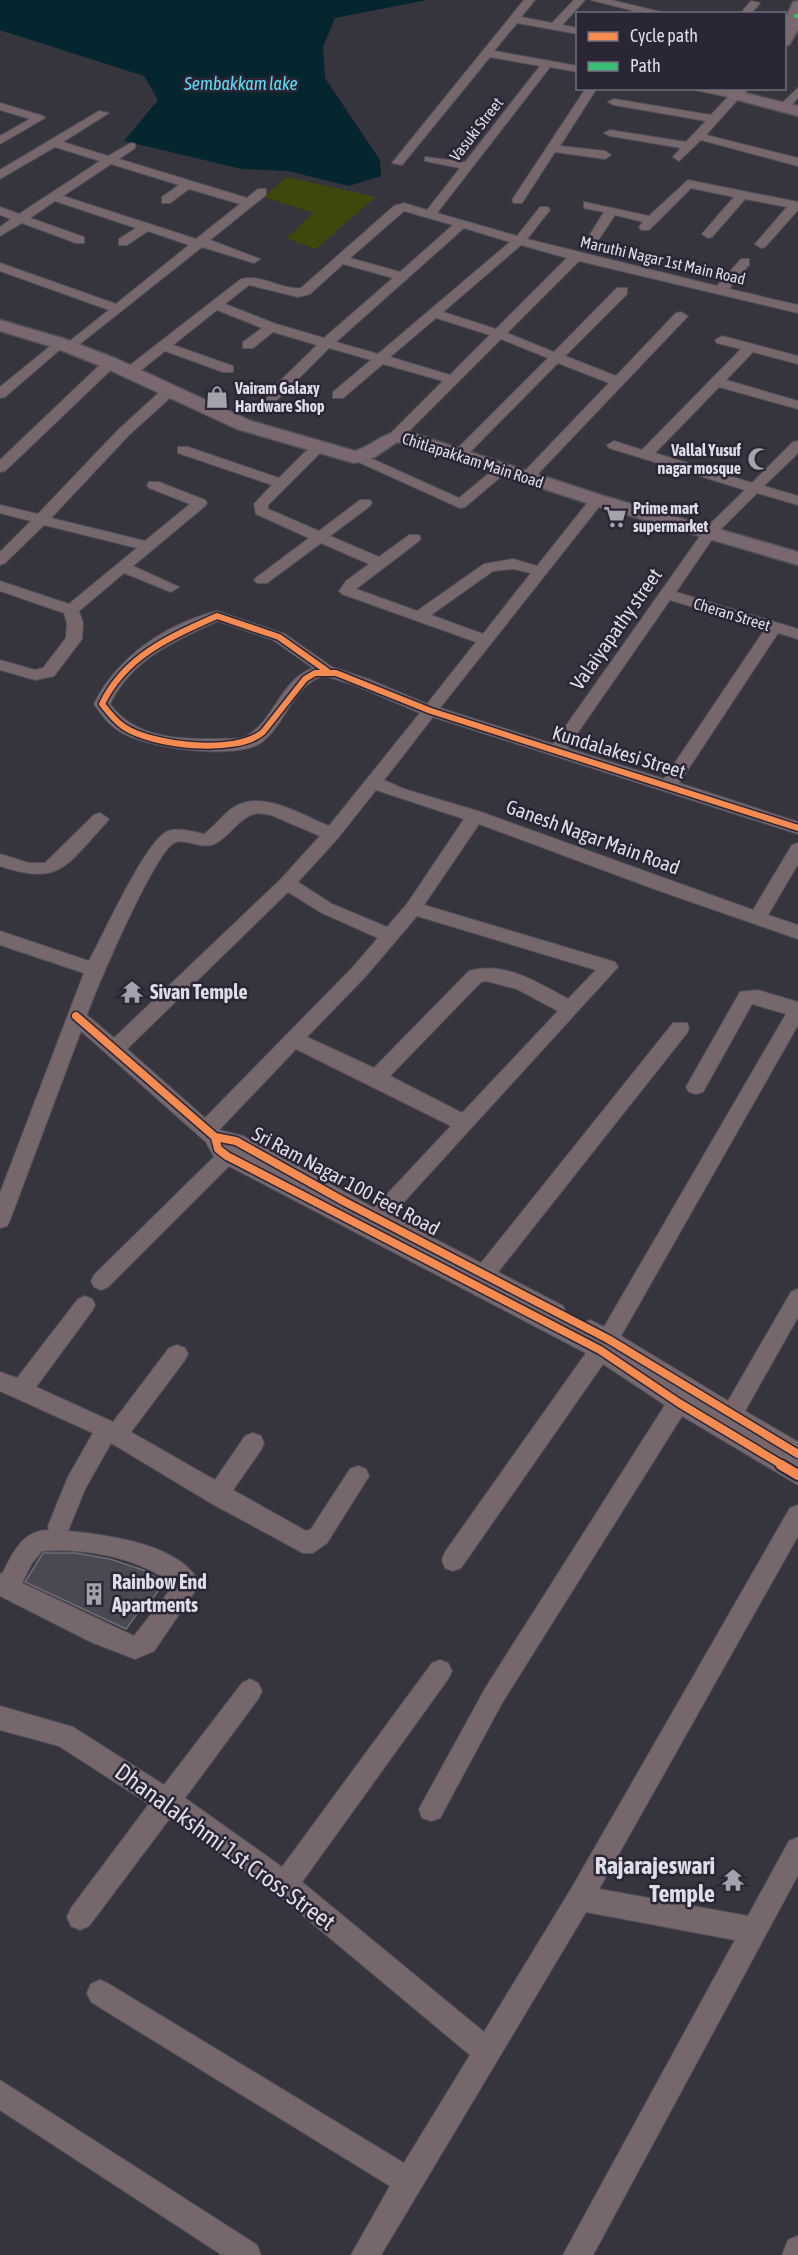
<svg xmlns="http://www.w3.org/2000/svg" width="798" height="2255" font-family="'Asap Condensed',sans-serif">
	<rect width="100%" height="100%" fill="#36343d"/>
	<path fill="#40470d" d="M 287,177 L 376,197 L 316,249 L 286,238 L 314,213 L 264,197 Z"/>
	<path fill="#05262e" d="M 0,0 L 427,0 L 335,18 L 323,47 L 325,78 L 380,160 L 381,176 L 349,186 L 288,171 L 242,169 L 124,141 L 158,100 L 144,76 L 0,30 Z"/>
	<path fill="#4a4850" stroke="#706d76" stroke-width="1.5" d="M 43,1553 L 76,1553 L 110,1559 L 143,1570 L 164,1583 L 148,1605 L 145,1603 L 126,1629 L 25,1582 Z"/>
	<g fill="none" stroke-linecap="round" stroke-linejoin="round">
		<g stroke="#525058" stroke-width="2">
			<path id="street" d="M 524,0 L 535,0 L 521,17 L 552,23 L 574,0 L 585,0 L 562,25 L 578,28 L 578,34 L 517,23 L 494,51 L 578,66 L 578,72 L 550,67 L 437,213 L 517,236 L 540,207 L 548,207 L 550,210 L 527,239 L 717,286 L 741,259 L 749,259 L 749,265 L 729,289 L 798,305 L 798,313 L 579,261 L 507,333 L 554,352 L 617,288 L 627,288 L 627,294 L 565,356 L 616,376 L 676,313 L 681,312 L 688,316 L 532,480 L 522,480 L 522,474 L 609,383 L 558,363 L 464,458 L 454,458 L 454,452 L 548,358 L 501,339 L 402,438 L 397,439 L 390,435 L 392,432 L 443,381 L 383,364 L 343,398 L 333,398 L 333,392 L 371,360 L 329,348 L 277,400 L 267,400 L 267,394 L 317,345 L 273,332 L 253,348 L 243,348 L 243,342 L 262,328 L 217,310 L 173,345 L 233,366 L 233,372 L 223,372 L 165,351 L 135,375 L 125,375 L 125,369 L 241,279 C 263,274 280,290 301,288 L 394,206 L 404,203 L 427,210 L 460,168 L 425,161 L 425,157 L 465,162 L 540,66 L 490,57 L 402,165 L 392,163 ZM 404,211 L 453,225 L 400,272 L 350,258 ZM 464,228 L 510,242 L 378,354 L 336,342 ZM 521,245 L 567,258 L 496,329 L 443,312 ZM 343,264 L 393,278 L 324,338 L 276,324 L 225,304 L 249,285 L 298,297 L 310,294 ZM 436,318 L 490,335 L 450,375 L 390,357 Z
				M 591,0 L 611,0 L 669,14 L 646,14 Z
				M 751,1 L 760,3 L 751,14 L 740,14 Z
				M 586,88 L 597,88 L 560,146 L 605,151 L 611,155 L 605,159 L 555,152 L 522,203 L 514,203 L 512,200 Z
				M 686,88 L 716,88 L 740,93 L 740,97 L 706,135 L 798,158 L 798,166 L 701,140 L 679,161 L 673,157 L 681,148 L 610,136 L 604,133 L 610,130 L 686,142 L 706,121 L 614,105 L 608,102 L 614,99 L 711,115 L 728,97 Z
				M 798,88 L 798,98 L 788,109 L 780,109 L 780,105 Z
				M 0,103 L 43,116 L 45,118 L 0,144 L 0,136 L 30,119 L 0,110 Z
				M 99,111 L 109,113 L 63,142 L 108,156 L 131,143 L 135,144 L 135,148 L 119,159 L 247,198 L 258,189 L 266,189 L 266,195 L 210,240 L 260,259 L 254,263 L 202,247 L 71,351 L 64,347 L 66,344 L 109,310 L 0,271 L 0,263 L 116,304 L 189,245 L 148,231 L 127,245 L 119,245 L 119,239 L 136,228 L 55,201 L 30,218 L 84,237 L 84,243 L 76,243 L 22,223 L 0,236 L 0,227 L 11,219 L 0,215 L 0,207 L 19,214 L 100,161 L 55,147 L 0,179 L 0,170 ZM 111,164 L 179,185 L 162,197 L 162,203 L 170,203 L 189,189 L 240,204 L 196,239 L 63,196 Z
				M 688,180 L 798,202 L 798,210 L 765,247 L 761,248 L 755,244 L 787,207 L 745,199 L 712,237 L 708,238 L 702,234 L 734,197 L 691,188 L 649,230 L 641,230 L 639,227 L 643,222 L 615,215 L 599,239 L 595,240 L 589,236 L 604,212 L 584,208 L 584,202 L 649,216 Z
				M 722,336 L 798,356 L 798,364 L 753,352 L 726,380 L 798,401 L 798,409 L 719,387 L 655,453 L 752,483 L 793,442 L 798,441 L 798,453 L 764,486 L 798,496 L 798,505 L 757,493 L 715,535 L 676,592 L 798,629 L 798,639 L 778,633 L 679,783 L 798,822 L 798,834 L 433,717 L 384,780 L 404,789 L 481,812 L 753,910 L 792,845 L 798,843 L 798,864 L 768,915 L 798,925 L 798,939 L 657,890 L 479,824 L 424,905 L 615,962 L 618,967 L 391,1216 L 481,1263 L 673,1023 L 687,1023 L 689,1028 L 687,1033 L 498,1272 L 563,1306 L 566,1312 L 561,1319 L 579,1329 L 583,1323 L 590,1320 L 604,1327 L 786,1014 L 752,1004 L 703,1092 L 696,1094 L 689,1092 L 686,1087 L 740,992 L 758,990 L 798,1002 L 798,1025 L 621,1336 L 728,1401 L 791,1292 L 798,1289 L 798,1317 L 745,1411 L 798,1442 L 798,1485 L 682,1416 L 502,1703 L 440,1818 L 431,1821 L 422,1818 L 419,1809 L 486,1687 L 665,1405 L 603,1364 L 461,1568 L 453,1571 L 445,1568 L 442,1560 L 445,1552 L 586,1353 L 229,1166 L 108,1287 L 101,1290 L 94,1287 L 91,1281 L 94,1275 L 214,1157 L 206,1142 L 81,1031 L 10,1220 L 7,1226 L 0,1228 L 0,1193 L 84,973 L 0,945 L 0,931 L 89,961 C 103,936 145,841 168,831 C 178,827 194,832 204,834 C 216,826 224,812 236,806 C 263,790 304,816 329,826 L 420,713 L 357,686 L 325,676 C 295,681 285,725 262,742 C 237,761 144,748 119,731 C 108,724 101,714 94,704 C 117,657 166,624 217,611 L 285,634 L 332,667 L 368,679 L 427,704 L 476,642 L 342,594 L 339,591 L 346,581 L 369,564 L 321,543 L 267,583 L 257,583 L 254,580 L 257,577 L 309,538 L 256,514 L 254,504 L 272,485 L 178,453 L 178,447 L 188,447 L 279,478 L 314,443 L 324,443 L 324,449 L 268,505 L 268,509 L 319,531 L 360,500 L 370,500 L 372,503 L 370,506 L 330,536 L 379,557 L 409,535 L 419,535 L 421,538 L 419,541 L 356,589 L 417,611 L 484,564 L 513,559 L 537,566 L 592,497 L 602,497 L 604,500 L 602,503 L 440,708 L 553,744 L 705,529 L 745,490 L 609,448 L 607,445 L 614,441 L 642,450 L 741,349 L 717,343 L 715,340 ZM 513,569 L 531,573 L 483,634 L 431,615 L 493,571 ZM 670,600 L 765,629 L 664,779 L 567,748 ZM 218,621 L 273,640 L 313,668 C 282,679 275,717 250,734 C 242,741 229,738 219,739 C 179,739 136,739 110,704 C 132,659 174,641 218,621 ZM 376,790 L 464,819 L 407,904 L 387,927 L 332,904 L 298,882 L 338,838 ZM 258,813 L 271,815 L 320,836 L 281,879 L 114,1038 L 87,1015 C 96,988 155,852 174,843 C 185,837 201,850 214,844 C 232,835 239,816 258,813 ZM 288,892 L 320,912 L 378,938 L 353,967 L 205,1118 L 127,1049 ZM 417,916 L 596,970 L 568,999 C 538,983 504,960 469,971 L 374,1068 L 307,1037 L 365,977 ZM 486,981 L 517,989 L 558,1011 L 462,1113 L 390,1076 L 481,982 ZM 296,1049 L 451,1126 L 374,1208 L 243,1136 L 219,1130 Z
				M 59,339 L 64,340 L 64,346 L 5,397 L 0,398 L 0,387 Z
				M 110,359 L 117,363 L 115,366 L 5,471 L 0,472 L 0,460 L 105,360 Z
				M 168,388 L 173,389 L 173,395 L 129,435 L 51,518 L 145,541 L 190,504 L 149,488 L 147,485 L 149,482 L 159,482 L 205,500 L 207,503 L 205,506 L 133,566 L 179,587 L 171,592 L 124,573 L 79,611 L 83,623 L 82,639 L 54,676 L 35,680 L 0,670 L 0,660 L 35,670 L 43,668 L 66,638 L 67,623 L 64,613 L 0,591 L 0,581 L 69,604 L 137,548 L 44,525 L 5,563 L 0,565 L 0,552 L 31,521 L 0,513 L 0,505 L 38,514 L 119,429 L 163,389 Z
				M 359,453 L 459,498 L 498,466 L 508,466 L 510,469 L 465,507 L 460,508 L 354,460 L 354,454 Z
				M 100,813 L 109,819 L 106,823 C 67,864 61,887 0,866 L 0,854 L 29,863 L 45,863 L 94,815 Z
				M 85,1296 L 92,1299 L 95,1305 L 92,1311 L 36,1387 L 113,1422 L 169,1348 L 177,1345 L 185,1348 L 188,1354 L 185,1360 L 131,1432 L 215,1480 L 245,1436 L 253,1433 L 261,1436 L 264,1443 L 261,1450 L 233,1490 L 306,1531 L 311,1529 L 350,1469 L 358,1466 L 366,1469 L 369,1476 L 327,1543 L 313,1553 L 303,1553 L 209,1502 L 111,1443 L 85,1489 L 68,1531 C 107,1535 182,1544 200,1584 L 154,1651 L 135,1659 L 91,1642 L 0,1596 L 0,1573 L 2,1574 C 13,1553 22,1530 49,1530 L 48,1526 L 68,1477 L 93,1433 L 0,1391 L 0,1372 L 17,1378 L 78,1299 ZM 42,1551 C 86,1548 138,1557 174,1585 L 134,1636 L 22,1583 L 32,1563 Z
				M 798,1505 L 798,1536 L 599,1889 L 748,1916 L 789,1841 L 798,1837 L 798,1875 L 593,2255 L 563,2255 L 735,1940 L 586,1912 L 381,2255 L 351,2255 L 390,2186 L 91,2002 L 87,1993 L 91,1984 L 100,1980 L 109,1984 L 404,2163 L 470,2055 L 276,1893 L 170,1818 L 89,1926 L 80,1930 L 71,1926 L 67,1917 L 71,1908 L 149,1804 L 59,1746 L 0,1730 L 0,1706 L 73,1727 L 164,1785 L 242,1683 L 250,1679 L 258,1683 L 262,1691 L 258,1699 L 185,1798 L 282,1867 L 432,1663 L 440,1660 L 448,1663 L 452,1671 L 448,1679 L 302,1882 L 484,2032 L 571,1889 L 790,1508 Z
				M 0,2080 L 257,2245 L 261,2255 L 222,2255 L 0,2110 Z
				M 798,2236 L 798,2255 L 782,2255 L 788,2240 Z"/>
		</g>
		<g stroke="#525058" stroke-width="3">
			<path id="secondary" d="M 798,1 L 798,30 L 789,45 L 784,46 L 786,18 L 793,2 Z
				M 733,88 L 748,88 L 745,93 L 798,106 L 798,116 L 730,98 L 728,95 Z
				M 0,320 L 65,339 L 117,359 L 251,421 L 355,451 C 377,444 386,427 412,433 L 604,496 L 798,552 L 798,565 L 590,504 L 403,443 L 397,442 L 375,457 L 354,463 L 237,429 L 103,367 L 53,347 L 0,331 Z"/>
		</g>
		<use href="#street" fill="#76676d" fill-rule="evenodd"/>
		<use href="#secondary" fill="#79686f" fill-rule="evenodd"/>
		<path stroke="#3abd76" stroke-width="4" stroke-dasharray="8 4" stroke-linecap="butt" d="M 794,16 L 798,16"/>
		<g stroke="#2a2636" stroke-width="9">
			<path id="cycleway-far2" d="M 327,671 L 279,637 L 217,616 C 170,637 125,656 102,704 C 109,713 115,721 124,727 C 153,746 237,755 263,732 L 305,679 L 315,673 L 336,673 L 431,711 L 798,828"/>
		</g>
		<g stroke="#2a2636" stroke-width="11">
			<path id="cycleway-far1" d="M 76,1016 L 215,1137
				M 215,1137 L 218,1149 L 227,1156 L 600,1350 L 679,1403 L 784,1466
				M 215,1137 L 236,1141 L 345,1202 L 608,1339 L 798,1454"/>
		</g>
		<g stroke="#2a2636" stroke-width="14">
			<path id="cycleway" d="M 781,1465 L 798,1475"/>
		</g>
		<use href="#cycleway-far2" stroke="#f68b52" stroke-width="6"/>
		<use href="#cycleway-far1" stroke="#f68b52" stroke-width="8"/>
		<use href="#cycleway" stroke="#f68b52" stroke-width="10"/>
	</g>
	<defs>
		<g id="shop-bare" transform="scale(1.8)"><path d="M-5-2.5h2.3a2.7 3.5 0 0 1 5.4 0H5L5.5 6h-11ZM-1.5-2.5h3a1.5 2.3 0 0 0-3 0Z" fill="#a4a2ac" stroke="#2a2636" stroke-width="2.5" paint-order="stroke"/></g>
		<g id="mosque-bare" transform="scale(1.8)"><path d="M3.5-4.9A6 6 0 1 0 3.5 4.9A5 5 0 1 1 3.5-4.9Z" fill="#a4a2ac" stroke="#2a2636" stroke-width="2.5" paint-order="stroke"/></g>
		<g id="supermarket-bare" transform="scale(1.8)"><path d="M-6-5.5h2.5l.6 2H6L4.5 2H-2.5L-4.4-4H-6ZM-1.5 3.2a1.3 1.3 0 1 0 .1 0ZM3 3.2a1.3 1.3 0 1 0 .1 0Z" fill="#a4a2ac" stroke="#2a2636" stroke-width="2.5" paint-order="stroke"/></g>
		<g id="temple-bare" transform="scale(1.8)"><path d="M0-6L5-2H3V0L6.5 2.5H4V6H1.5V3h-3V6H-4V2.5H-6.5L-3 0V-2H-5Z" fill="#a4a2ac" stroke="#2a2636" stroke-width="2.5" paint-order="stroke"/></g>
		<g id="building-bare" transform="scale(1.8)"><path d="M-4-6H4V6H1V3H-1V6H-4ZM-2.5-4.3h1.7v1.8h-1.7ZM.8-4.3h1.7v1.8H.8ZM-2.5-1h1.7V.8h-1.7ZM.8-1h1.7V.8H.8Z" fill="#a4a2ac" stroke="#2a2636" stroke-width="2.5" paint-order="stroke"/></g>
	</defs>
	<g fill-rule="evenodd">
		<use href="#shop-bare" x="217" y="397"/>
		<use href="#mosque-bare" x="759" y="459"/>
		<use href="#supermarket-bare" x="615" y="517"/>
		<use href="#temple-bare" x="132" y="992"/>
		<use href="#building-bare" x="94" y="1594"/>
		<use href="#temple-bare" x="733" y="1880"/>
	</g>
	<g text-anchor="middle" stroke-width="5" stroke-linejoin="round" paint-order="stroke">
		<g font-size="16" fill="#dfdde8" stroke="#2a2636">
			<text transform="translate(476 129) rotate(-52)" y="6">Vasuki Street</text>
			<text transform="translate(663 260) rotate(13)" y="6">Maruthi Nagar 1st Main Road</text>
			<text transform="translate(473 460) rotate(18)" y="6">Chitlapakkam Main Road</text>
			<text transform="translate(732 614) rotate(17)" y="6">Cheran Street</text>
		</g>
		<g font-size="16" font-weight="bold" fill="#dfdde8" stroke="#2a2636" text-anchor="start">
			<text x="235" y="394">Vairam Galaxy<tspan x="235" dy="18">Hardware Shop</tspan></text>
			<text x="741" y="456" text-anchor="end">Vallal Yusuf<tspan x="741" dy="18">nagar mosque</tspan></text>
			<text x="633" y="514">Prime mart<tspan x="633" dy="18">supermarket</tspan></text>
		</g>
		<g font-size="18" font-style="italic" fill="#65dbf7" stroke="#2a2636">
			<text x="241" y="90">Sembakkam lake</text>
		</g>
		<g font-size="20" fill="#dfdde8" stroke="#2a2636">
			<text transform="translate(616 629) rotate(-55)" y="7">Valaiyapathy street</text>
			<text transform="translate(619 752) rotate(17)" y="7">Kundalakesi Street</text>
			<text transform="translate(593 837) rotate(20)" y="7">Ganesh Nagar Main Road</text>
			<text transform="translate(346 1181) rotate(28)" y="7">Sri Ram Nagar 100 Feet Road</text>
		</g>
		<g font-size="20" font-weight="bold" fill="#dfdde8" stroke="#2a2636" text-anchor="start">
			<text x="150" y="999">Sivan Temple</text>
			<text x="112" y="1589">Rainbow End<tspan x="112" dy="23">Apartments</tspan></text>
		</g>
		<g font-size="24" fill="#dfdde8" stroke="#2a2636">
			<text transform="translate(225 1847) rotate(36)" y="8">Dhanalakshmi 1st Cross Street</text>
		</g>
		<g font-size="24" font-weight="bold" fill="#dfdde8" stroke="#2a2636" text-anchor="end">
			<text x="715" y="1874">Rajarajeswari<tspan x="715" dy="28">Temple</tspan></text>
		</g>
	</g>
	<rect x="576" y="12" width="210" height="78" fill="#2a2636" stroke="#726f7d" stroke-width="1.5"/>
	<rect x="588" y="32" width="30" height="9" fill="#f68b52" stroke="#726f7d" stroke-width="1.5"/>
	<text x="630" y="42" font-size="18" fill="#dfdde8">Cycle path</text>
	<rect x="588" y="62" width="30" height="9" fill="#3abd76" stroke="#726f7d" stroke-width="1.5"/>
	<text x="630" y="72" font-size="18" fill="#dfdde8">Path</text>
</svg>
